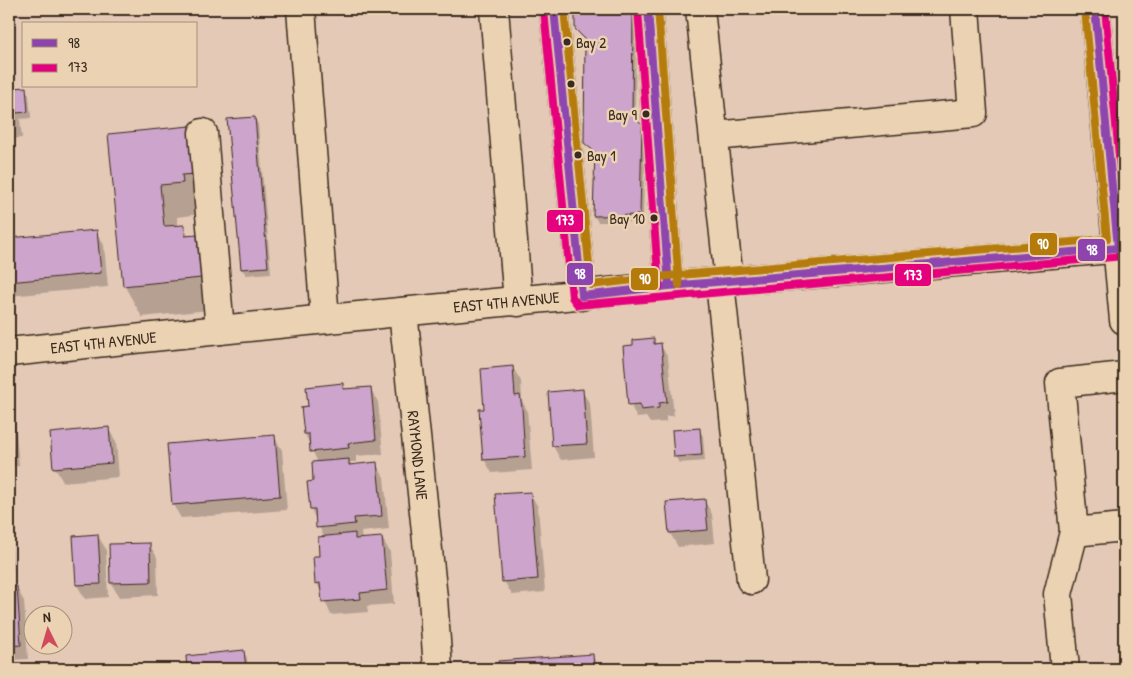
<svg xmlns="http://www.w3.org/2000/svg" width="1133" height="678" font-family="'Patrick Hand',sans-serif">
	<rect width="100%" height="100%" fill="#e4c9b7"/>
	<filter id="ink" filterUnits="userSpaceOnUse"><feTurbulence type="fractalNoise" baseFrequency=".02" numOctaves="2"/><feDisplacementMap in="SourceGraphic" scale="10" xChannelSelector="R" yChannelSelector="G"/><feConvolveMatrix kernelMatrix="1 2 1 2 8 2 1 2 1" color-interpolation-filters="sRGB"/></filter>
	<g filter="url(#ink)">
		<path fill="#0003" d="M 577,9 L 629,9 L 636,18 L 635,120 L 645,133 L 643,222 L 598,222 L 594,216 L 596,155 L 586,143 L 586,41 L 576,28 Z
			M 9,88 L 11,88 L 16,95 L 25,88 L 29,95 L 31,118 L 20,119 L 22,138 L 9,139 Z
			M 254,118 L 258,124 L 271,273 L 246,275 L 242,269 Z
			M 190,127 L 208,159 L 201,214 L 177,217 L 178,227 L 183,226 L 189,237 L 197,236 L 215,268 L 219,309 L 142,317 L 124,285 L 109,135 Z
			M 96,231 L 104,245 L 108,287 L 9,296 L 9,239 Z
			M 653,339 L 656,345 L 660,344 L 668,358 L 674,416 L 666,416 L 666,422 L 650,423 L 646,417 L 637,418 L 630,404 L 635,346 Z
			M 513,368 L 521,381 L 522,401 L 527,410 L 532,470 L 492,473 L 484,459 L 485,410 Z
			M 342,385 L 346,390 L 370,388 L 378,402 L 383,454 L 356,456 L 356,462 L 350,462 L 352,466 L 376,464 L 384,477 L 389,529 L 361,532 L 362,540 L 382,538 L 390,552 L 394,604 L 367,606 L 368,612 L 331,615 L 317,583 L 324,537 L 311,509 L 318,463 L 305,434 L 309,407 Z
			M 582,391 L 590,404 L 594,457 L 561,460 L 553,446 Z
			M 9,412 L 15,422 L 19,466 L 9,467 L 9,471 Z
			M 108,428 L 116,442 L 119,477 L 63,482 L 55,468 L 51,434 Z
			M 699,429 L 703,436 L 705,461 L 679,463 L 675,456 Z
			M 274,436 L 282,450 L 287,510 L 181,518 L 173,505 Z
			M 530,493 L 538,507 L 545,592 L 512,595 L 504,581 Z
			M 704,500 L 712,514 L 715,543 L 678,547 L 670,533 L 668,503 Z
			M 9,521 L 13,570 L 9,571 Z
			M 98,536 L 106,549 L 108,597 L 85,599 L 77,585 L 74,537 Z
			M 149,544 L 157,557 L 158,595 L 119,597 L 111,583 Z
			M 16,587 L 24,601 L 28,659 L 9,660 L 9,588 Z
			M 243,651 L 247,658 L 248,669 L 189,669 L 187,657 Z
			M 592,655 L 600,669 L 500,669 L 500,662 Z"/>
		<path fill="#cda4cb" stroke="#3b2a1e" d="M 575,9 L 633,10 L 632,115 L 642,125 L 640,215 L 593,216 L 595,152 L 584,143 L 585,39 L 575,29 Z
			M 12,86 L 15,124 L 9,125 L 9,87 Z
			M 26,87 L 28,112 L 16,113 L 14,88 Z
			M 255,117 L 268,267 L 241,269 L 227,119 Z
			M 190,126 L 195,174 L 182,175 L 183,183 L 160,185 L 164,226 L 184,225 L 185,236 L 197,235 L 201,278 L 123,286 L 108,134 Z
			M 97,230 L 101,273 L 9,282 L 9,238 Z
			M 654,338 L 654,344 L 661,343 L 667,402 L 659,403 L 659,408 L 641,410 L 640,404 L 628,405 L 623,346 L 633,345 L 633,340 Z
			M 513,366 L 515,396 L 520,395 L 522,408 L 525,457 L 483,460 L 479,409 L 484,409 L 481,369 Z
			M 343,383 L 343,389 L 371,387 L 376,440 L 348,443 L 349,448 L 310,452 L 309,434 L 304,434 L 301,407 L 308,406 L 306,387 Z
			M 583,389 L 587,444 L 552,446 L 548,392 Z
			M 9,418 L 12,453 L 9,453 Z
			M 109,427 L 112,463 L 53,468 L 50,433 Z
			M 700,428 L 702,455 L 674,457 L 672,430 Z
			M 275,435 L 280,496 L 172,505 L 167,444 Z
			M 349,459 L 349,465 L 377,462 L 382,516 L 354,518 L 355,524 L 316,528 L 315,509 L 310,509 L 307,482 L 313,481 L 312,462 Z
			M 531,492 L 538,579 L 502,582 L 495,494 Z
			M 705,499 L 708,530 L 669,533 L 666,502 Z
			M 355,533 L 355,539 L 382,537 L 387,590 L 360,593 L 361,599 L 322,602 L 320,583 L 315,584 L 313,556 L 319,556 L 318,537 Z
			M 98,534 L 101,584 L 76,585 L 73,536 Z
			M 150,543 L 151,582 L 110,583 L 109,544 Z
			M 9,586 L 17,586 L 21,645 L 9,646 Z
			M 244,650 L 246,669 L 187,669 L 186,656 Z
			M 593,654 L 594,669 L 499,669 L 498,661 Z"/>
		<g fill="none" stroke-linecap="round" stroke-linejoin="round">
			<g stroke="#3b2a1e" stroke-width="31">
				<g id="minor">
					<path d="M 301,9 L 325,319"/>
					<path d="M 494,9 L 518,302"/>
					<path d="M 554,9 L 582,296"/>
					<path d="M 648,9 L 669,286"/>
					<path d="M 700,9 L 729,281"/>
					<path d="M 203,133 L 220,330"/>
					<path d="M 714,136 L 973,113 L 965,9"/>
					<path d="M 720,282 L 751,580"/>
					<path id="s1" d="M 403,312 L 433,598 L 438,669"/>
					<path id="s2" d="M 9,352 L 307,321 L 669,286 L 1124,248"/>
					<path d="M 1074,532 L 1124,527"/>
					<path d="M 1065,669 L 1058,594 L 1074,532 L 1060,383 L 1124,376"/>
				</g>
			</g>
			<g stroke="#3b2a1e" stroke-width="31">
				<path id="major" d="M 1095,9 L 1124,320"/>
			</g>
			<use href="#minor" stroke="#ead2b2" stroke-width="28"/>
			<use href="#major" stroke="#ead2b2" stroke-width="28"/>
			<g stroke="#ead2b2" stroke-width="11">
				<path id="bus-1" d="M 554,9 L 582,296 L 669,286 L 1118,248 L 1095,9
					M 648,9 L 669,286"/>
			</g>
			<g stroke="#ead2b2" stroke-width="11">
				<path id="bus-2" d="M 1105,9 L 1124,209
					M 544,10 L 572,297 L 578,305 L 1124,256
					M 638,10 L 659,287"/>
			</g>
			<g stroke="#ead2b2" stroke-width="11">
				<path id="bus-3" d="M 564,9 L 591,285 L 668,276 L 1107,239 L 1085,10
					M 658,9 L 679,285"/>
			</g>
			<use href="#bus-1" stroke="#8e44ad" stroke-width="8"/>
			<use href="#bus-2" stroke="#e5007d" stroke-width="8"/>
			<use href="#bus-3" stroke="#b57b0a" stroke-width="8"/>
		</g>
	</g>
	<g fill="#3b2a1e" stroke="#ead2b2" stroke-width="2">
		<circle cx="567" cy="42" r="4.5"/>
		<circle cx="571" cy="84" r="4.5"/>
		<circle cx="646" cy="114" r="4.5"/>
		<circle cx="578" cy="155" r="4.5"/>
		<circle cx="654" cy="218" r="4.5"/>
	</g>
	<g text-anchor="middle" stroke-width="5" stroke-linejoin="round" paint-order="stroke">
		<g font-size="15" fill="#3b2a1e" stroke="#ead2b2" text-anchor="start">
			<text x="576" y="48">Bay 2</text>
			<text x="637" y="120" text-anchor="end">Bay 9</text>
			<text x="587" y="161">Bay 1</text>
			<text x="645" y="224" text-anchor="end">Bay 10</text>
		</g>
		<g font-size="16" fill="#3b2a1e" stroke="#ead2b2">
			<text dy="6" stroke="none"><textPath href="#s2" startOffset="500">EAST 4TH AVENUE</textPath></text>
			<text dy="6" stroke="none"><textPath href="#s2" startOffset="95">EAST 4TH AVENUE</textPath></text>
			<text dy="6" stroke="none"><textPath href="#s1" startOffset="144">RAYMOND LANE</textPath></text>
		</g>
	</g>
	<g stroke="#ead2b2" stroke-width="2">
		<rect x="546" y="209" width="38" height="24" rx="5" fill="#e5007d"/>
		<rect x="1029" y="232" width="29" height="24" rx="5" fill="#b57b0a"/>
		<rect x="1077" y="238" width="29" height="24" rx="5" fill="#8e44ad"/>
		<rect x="566" y="262" width="28" height="24" rx="5" fill="#8e44ad"/>
		<rect x="894" y="263" width="38" height="24" rx="5" fill="#e5007d"/>
		<rect x="630" y="267" width="29" height="24" rx="5" fill="#b57b0a"/>
	</g>
	<g font-size="14" text-anchor="middle" font-weight="bold" fill="#fff">
		<text x="565" y="225">173</text>
		<text x="1043" y="249">90</text>
		<text x="1092" y="255">98</text>
		<text x="580" y="279">98</text>
		<text x="913" y="280">173</text>
		<text x="645" y="284">90</text>
	</g>
	<rect width="1133" height="678" fill="none" stroke="#ead2b2" stroke-width="30"/>
	<rect x="15" y="15" width="1103" height="648" fill="none" stroke="#3b2a1e" stroke-width="2" filter="url(#ink)"/>
	<rect x="22" y="22" width="175" height="65" fill="#ead2b2" stroke="#a48f77"/>
	<rect x="32" y="39" width="25" height="8" fill="#8e44ad" stroke="#a48f77"/>
	<text x="68" y="48" font-size="15" fill="#3b2a1e">98</text>
	<rect x="32" y="64" width="25" height="8" fill="#e5007d" stroke="#a48f77"/>
	<text x="68" y="72" font-size="15" fill="#3b2a1e">173</text>
	<g transform="translate(48 630) rotate(355)"><circle r="24" fill="#ead2b2" stroke="#a48f77"/>
	<path d="M0-4L9 19L0 12L-9 19Z" fill="#d1495b"/>
	<text y="-8" font-size="14" font-weight="bold" text-anchor="middle" fill="#3b2a1e">N</text>
	</g>
</svg>
